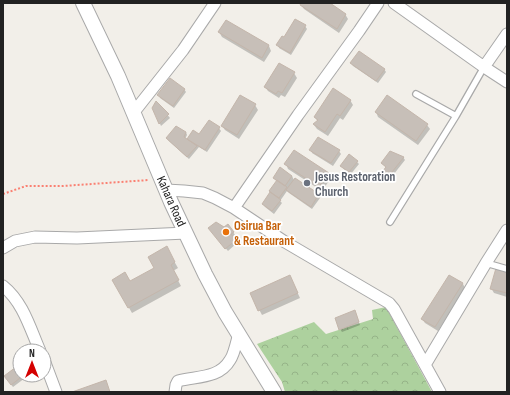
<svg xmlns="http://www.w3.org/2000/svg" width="510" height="395" font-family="'Sofia Sans Condensed',sans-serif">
	<defs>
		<pattern id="forest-crowns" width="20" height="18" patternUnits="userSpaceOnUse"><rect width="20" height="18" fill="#add19e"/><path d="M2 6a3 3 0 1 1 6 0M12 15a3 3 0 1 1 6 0" fill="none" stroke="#95b388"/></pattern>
	</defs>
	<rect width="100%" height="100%" fill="#f2efe9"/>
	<path fill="url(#forest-crowns)" d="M 386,307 L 432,392 L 285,392 L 282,382 L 257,344 L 314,322 L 326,334 L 373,319 L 372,310 Z"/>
	<path fill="#0003" d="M 302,3 L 328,3 L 345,14 L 348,19 L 339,33 L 304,9 L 301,5 Z
		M 226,21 L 269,46 L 271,51 L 264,62 L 222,37 L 219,32 Z
		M 305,26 L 307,29 L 291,55 L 279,48 L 278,45 L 284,38 Z
		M 351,63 L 384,69 L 386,72 L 378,83 L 353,66 Z
		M 279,64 L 294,73 L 297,78 L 285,97 L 281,95 L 279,98 L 268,91 L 265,87 Z
		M 184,89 L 186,92 L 174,108 L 160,98 L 159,95 Z
		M 350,100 L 353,105 L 343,120 L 340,118 L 328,136 L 317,129 L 314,125 L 318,122 L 315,117 Z
		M 157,102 L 170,118 L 161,126 L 153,108 Z
		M 255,105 L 258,110 L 239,139 L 225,130 L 222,126 Z
		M 376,112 L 427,125 L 430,129 L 418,145 L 378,117 Z
		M 219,128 L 221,131 L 207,152 L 199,147 L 189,159 L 169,141 L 167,138 L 186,132 L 187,135 L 185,139 L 188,140 L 193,131 L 200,135 Z
		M 311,150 L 339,151 L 341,154 L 333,166 L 312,153 Z
		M 403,157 L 405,160 L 390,179 L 385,175 L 384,172 L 387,168 L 382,163 Z
		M 357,162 L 359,164 L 350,175 L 341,166 Z
		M 286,164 L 328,173 L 331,178 L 322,191 L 288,169 Z
		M 292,176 L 294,180 L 295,179 L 319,195 L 320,198 L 312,209 L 289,193 L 287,191 L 280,201 L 282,203 L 274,214 L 265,207 L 263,204 L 271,193 L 270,191 L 277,182 L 274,178 Z
		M 211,231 L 233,232 L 235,235 L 232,237 L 237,243 L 228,251 Z
		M 166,247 L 178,268 L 173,271 L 181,286 L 132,313 L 113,280 L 130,283 L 156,269 Z
		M 507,272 L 507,297 L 494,293 L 491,288 Z
		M 450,276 L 463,284 L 465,288 L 438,331 L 425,323 L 422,319 Z
		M 292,281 L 300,298 L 262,315 L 251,294 Z
		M 356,314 L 360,325 L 342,332 L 340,329 Z
		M 20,365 L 20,375 L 29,375 L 13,387 L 7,379 Z"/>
	<path fill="#c7bfb8" stroke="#c4b6ab" d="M 301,3 L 330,3 L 346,14 L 337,29 L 300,5 Z
		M 295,19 L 306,25 L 290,53 L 276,45 L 282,36 L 284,37 Z
		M 226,20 L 269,45 L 262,58 L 218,32 Z
		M 359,51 L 385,69 L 376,81 L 350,63 Z
		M 279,63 L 295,72 L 282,93 L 278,91 L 276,94 L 264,87 Z
		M 170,78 L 185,89 L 173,106 L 157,95 Z
		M 333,88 L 351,100 L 340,116 L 337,114 L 325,132 L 313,124 L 318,120 L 314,117 Z
		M 240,95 L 256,104 L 237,135 L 221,126 Z
		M 387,95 L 428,124 L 416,141 L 375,112 Z
		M 156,101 L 169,114 L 159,124 L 152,108 Z
		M 209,120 L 220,127 L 205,150 L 187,139 L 193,130 L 199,134 Z
		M 176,126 L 186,132 L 184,137 L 197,146 L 187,157 L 166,138 Z
		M 318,137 L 340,150 L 331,163 L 309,150 Z
		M 294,150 L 329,173 L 319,187 L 284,164 Z
		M 390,151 L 404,157 L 388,177 L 382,172 L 386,167 L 381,163 Z
		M 349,154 L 358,161 L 349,172 L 340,166 Z
		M 280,167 L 292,176 L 285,186 L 273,178 Z
		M 295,178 L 319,194 L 311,207 L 286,190 Z
		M 277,180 L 287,187 L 279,198 L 269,191 Z
		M 270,192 L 281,200 L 272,211 L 262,204 Z
		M 216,222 L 224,227 L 228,224 L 234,232 L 231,234 L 236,240 L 225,249 L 208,228 Z
		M 167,246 L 175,262 L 171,265 L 179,280 L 128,308 L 112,280 L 125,272 L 130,281 L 154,268 L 148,257 Z
		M 496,268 L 507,271 L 507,293 L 490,289 Z
		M 290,275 L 298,293 L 258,311 L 250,293 Z
		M 449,275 L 463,283 L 435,327 L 421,319 Z
		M 355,310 L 359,322 L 339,330 L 335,318 Z
		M 20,364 L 20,375 L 24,375 L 11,385 L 4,376 Z
		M 106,380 L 110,392 L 72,392 Z"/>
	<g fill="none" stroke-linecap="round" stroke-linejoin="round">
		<g stroke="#a9a9a9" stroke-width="8">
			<path id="service" d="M 416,94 L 456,116
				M 390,222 L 456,116 L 484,67
				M 486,263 L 507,269"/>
		</g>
		<g stroke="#a9a9a9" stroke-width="13">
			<path id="minor" d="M 394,3 L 484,67 L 507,82
				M 484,67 L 507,34
				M 134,112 L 183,50 L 215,3
				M 166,190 L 184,191 L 203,193 L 215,198 L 234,208 L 285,242 L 389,303 L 394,309 L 440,392
				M 234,208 L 298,115 L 359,31 L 378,3
				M 3,248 L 15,241 L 35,237 L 77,238 L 186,233
				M 3,286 C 23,302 30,328 40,351
				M 44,360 L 56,392
				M 425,365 L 486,263 L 507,230
				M 175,392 L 176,385 L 178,381 C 196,376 219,379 230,360 C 234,355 237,340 239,333"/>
		</g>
		<g stroke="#a9a9a9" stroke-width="16">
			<path id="tertiary" d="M 83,3 L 118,76 L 171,202 L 205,274 L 225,312 L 274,392"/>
		</g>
		<path stroke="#fa8072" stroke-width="2" stroke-dasharray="2 2" stroke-linecap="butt" d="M 3,194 L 26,186 L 63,186 L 149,180"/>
		<use href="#service" stroke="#fff" stroke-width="5.5"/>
		<use href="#minor" stroke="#fff" stroke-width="11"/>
		<use href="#tertiary" stroke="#fff" stroke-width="14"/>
	</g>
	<circle fill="#6b7280" stroke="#fff" stroke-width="1.5" cx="307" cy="183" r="4"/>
	<circle fill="#e8710a" stroke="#fff" stroke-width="1.5" cx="226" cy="232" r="4"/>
	<g text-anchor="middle" stroke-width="3.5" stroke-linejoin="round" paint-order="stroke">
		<g font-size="13" font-weight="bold" fill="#5b616d" stroke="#fff" text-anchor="start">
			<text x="315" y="181">Jesus Restoration<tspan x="315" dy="15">Church</tspan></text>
		</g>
		<g font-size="13" fill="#222" stroke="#fff">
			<text transform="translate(172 201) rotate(66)" y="5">Kahara Road</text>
		</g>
		<g font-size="13" font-weight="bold" fill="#c56008" stroke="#fff" text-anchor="start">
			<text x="234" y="230">Osirua Bar<tspan x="234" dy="15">&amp; Restaurant</tspan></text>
		</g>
	</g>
	<rect width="510" height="395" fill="none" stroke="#222222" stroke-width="8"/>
	<g transform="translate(32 363)"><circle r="19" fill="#ffffff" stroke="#a7a7a7"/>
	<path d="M0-3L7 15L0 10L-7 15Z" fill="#d40000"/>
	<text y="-6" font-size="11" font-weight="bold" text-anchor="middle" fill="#222222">N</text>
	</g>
</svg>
